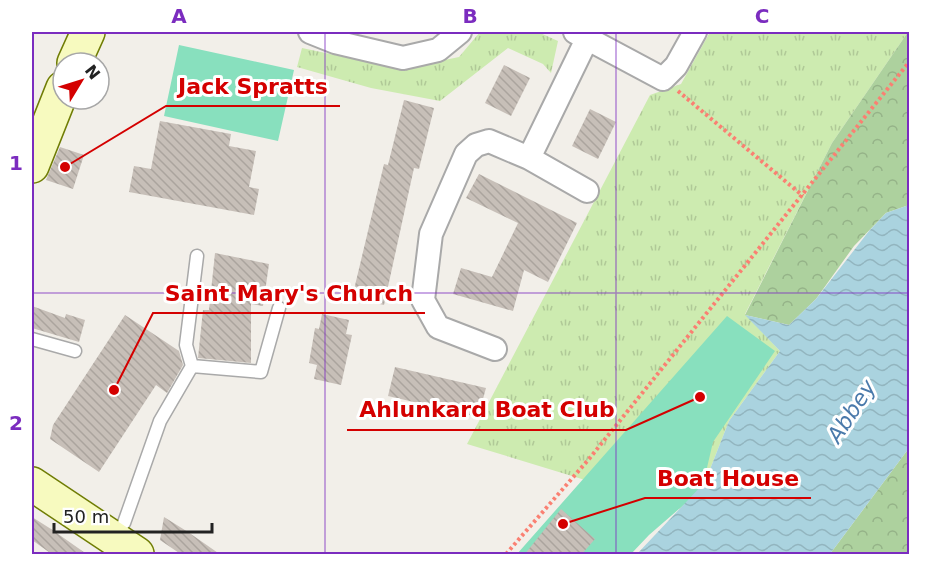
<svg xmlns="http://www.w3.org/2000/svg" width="941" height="586" font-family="'DejaVu Sans',sans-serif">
	<defs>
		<pattern id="grass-tufts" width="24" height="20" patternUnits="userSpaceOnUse" patternTransform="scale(1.5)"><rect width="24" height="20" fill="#cdebb0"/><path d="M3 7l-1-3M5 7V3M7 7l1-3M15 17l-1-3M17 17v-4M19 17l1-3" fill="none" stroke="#b0c997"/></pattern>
		<pattern id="forest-crowns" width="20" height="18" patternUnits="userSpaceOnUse" patternTransform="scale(1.5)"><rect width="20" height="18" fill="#add19e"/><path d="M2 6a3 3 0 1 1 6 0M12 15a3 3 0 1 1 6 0" fill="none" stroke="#95b388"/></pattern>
		<pattern id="water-waves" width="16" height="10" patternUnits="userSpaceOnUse" patternTransform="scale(1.5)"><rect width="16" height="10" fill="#aad3df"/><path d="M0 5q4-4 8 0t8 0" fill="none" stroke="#92b5bf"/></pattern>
		<pattern id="building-back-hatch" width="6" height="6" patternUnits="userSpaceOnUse" patternTransform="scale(1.5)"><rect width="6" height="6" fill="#c7bfb8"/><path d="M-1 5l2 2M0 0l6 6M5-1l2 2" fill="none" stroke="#aba49e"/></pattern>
	</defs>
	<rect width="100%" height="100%" fill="#f2efe9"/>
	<path fill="url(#grass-tufts)" d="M 480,32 L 538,32 L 558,41 L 551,73 L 543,64 L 508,48 L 440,101 L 371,88 L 297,67 L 302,48 L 401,69 L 459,57 Z
		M 710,32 L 908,32 L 832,143 L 745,314 L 780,351 L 729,421 L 705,482 L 680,509 L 467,444 L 650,95 L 681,84 Z"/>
	<path fill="url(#forest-crowns)" d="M 908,32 L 909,205 L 886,213 L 854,246 L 816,299 L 789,325 L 745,315 L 832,143 Z
		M 909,448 L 909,554 L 830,554 Z"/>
	<path fill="#88e0be" d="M 179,45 L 294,70 L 278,141 L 164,116 Z
		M 727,316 L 775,351 L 713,442 L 702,489 L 649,535 L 631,554 L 517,554 Z"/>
	<path fill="url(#water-waves)" d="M 909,205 L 909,448 L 830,554 L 637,554 L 705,482 L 729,421 L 780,351 L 745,315 L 789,325 L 816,299 L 869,231 L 886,213 Z"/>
	<path fill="url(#building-back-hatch)" d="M 504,65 L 530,78 L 511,116 L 485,103 Z
		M 404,100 L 434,108 L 419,169 L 414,168 L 384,305 L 352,298 L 384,164 L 388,165 Z
		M 590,109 L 616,122 L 598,159 L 572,146 Z
		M 160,121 L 231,134 L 229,146 L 256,151 L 249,187 L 259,189 L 254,215 L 129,192 L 134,166 L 151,169 Z
		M 60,147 L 84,155 L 73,189 L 46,180 Z
		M 479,174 L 577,223 L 548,282 L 524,270 L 513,311 L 453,294 L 461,268 L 492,277 L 518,223 L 466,198 Z
		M 215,253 L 269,264 L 263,306 L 251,304 L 251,363 L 198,358 L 203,310 L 209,310 Z
		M 32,306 L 65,318 L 66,314 L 85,320 L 79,342 L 32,328 Z
		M 322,314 L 349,320 L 346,334 L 352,335 L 341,385 L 314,379 L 317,365 L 309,363 L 315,328 L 319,329 Z
		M 125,315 L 179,351 L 183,365 L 167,393 L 156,385 L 99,472 L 50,439 L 53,425 Z
		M 395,367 L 486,388 L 478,417 L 388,396 Z
		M 561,509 L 595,539 L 581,555 L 524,555 Z
		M 32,517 L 51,529 L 88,555 L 53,555 L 32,540 Z
		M 164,517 L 188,532 L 221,555 L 182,555 L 160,540 Z"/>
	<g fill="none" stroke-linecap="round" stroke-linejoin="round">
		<g stroke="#a9a9a9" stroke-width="15">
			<path id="service" d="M 32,339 L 75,351
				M 192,366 L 261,372 L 279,308
				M 124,523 L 160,421 L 192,366 L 186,345 L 197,256"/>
		</g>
		<g stroke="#a9a9a9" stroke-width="26">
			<path id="minor" d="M 310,32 L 335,42 L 403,58 L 438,50 L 460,32
				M 575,32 L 663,79 L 676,66 L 695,32
				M 529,158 L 587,191
				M 495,349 L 438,327 L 423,300 L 431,234 L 466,154 L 476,145 L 489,141 L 529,158 L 587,39"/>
		</g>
		<g stroke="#707d05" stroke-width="36">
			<path id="secondary" d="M 74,63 L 88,32
				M 32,166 L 63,88
				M 32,484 L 137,554"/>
		</g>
		<path stroke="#fa8072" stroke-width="4" stroke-dasharray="3 3" stroke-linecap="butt" d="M 678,91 L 803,196
			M 506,554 L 589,459 L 910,61"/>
		<use href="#service" stroke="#fff" stroke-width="12"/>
		<use href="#minor" stroke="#fff" stroke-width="22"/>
		<use href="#secondary" stroke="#f7fabf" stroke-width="33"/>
	</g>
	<path fill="none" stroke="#7b2cbf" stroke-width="1.5" stroke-opacity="0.55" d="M 325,32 L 325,554M 616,32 L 616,554M 32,293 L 910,293"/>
	<g text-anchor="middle" stroke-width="6" stroke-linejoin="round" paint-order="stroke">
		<g font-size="22" font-style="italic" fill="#4a7aab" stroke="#fff">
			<text transform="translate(851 411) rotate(-57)" y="8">Abbey</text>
		</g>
	</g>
	<path fill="none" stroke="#d40000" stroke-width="2" d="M65 167L166 106H340M114 390L153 313H425M700 397L626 430H347M563 524L645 498H811"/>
	<g fill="#d40000" stroke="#fff" stroke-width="2">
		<circle cx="65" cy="167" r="6"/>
		<circle cx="114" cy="390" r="6"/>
		<circle cx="700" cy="397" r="6"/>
		<circle cx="563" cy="524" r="6"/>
	</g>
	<g font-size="22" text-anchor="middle" font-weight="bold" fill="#d40000" stroke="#fff" stroke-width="6" stroke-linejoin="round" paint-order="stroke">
		<text x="253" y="94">Jack Spratts</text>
		<text x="289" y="301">Saint Mary's Church</text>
		<text x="487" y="417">Ahlunkard Boat Club</text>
		<text x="728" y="486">Boat House</text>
	</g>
	<rect width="941" height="586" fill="none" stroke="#ffffff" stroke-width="66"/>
	<g transform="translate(81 81) rotate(52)"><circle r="28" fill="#ffffff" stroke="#a7a7a7" stroke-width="1.5"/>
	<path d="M0-4.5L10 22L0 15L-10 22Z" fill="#d40000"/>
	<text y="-9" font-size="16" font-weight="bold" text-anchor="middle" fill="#222222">N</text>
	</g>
	<path d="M54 523v9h158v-9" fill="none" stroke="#222222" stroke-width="3"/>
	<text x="63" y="523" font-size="18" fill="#222222" stroke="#ffffff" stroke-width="4.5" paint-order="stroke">50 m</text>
	<rect x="33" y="33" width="875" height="520" fill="none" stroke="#7b2cbf" stroke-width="2"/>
	<g font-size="20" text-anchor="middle" font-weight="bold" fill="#7b2cbf">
		<text x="179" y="23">A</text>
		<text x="470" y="23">B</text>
		<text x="762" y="23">C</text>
		<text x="16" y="170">1</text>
		<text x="16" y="430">2</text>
	</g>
</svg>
